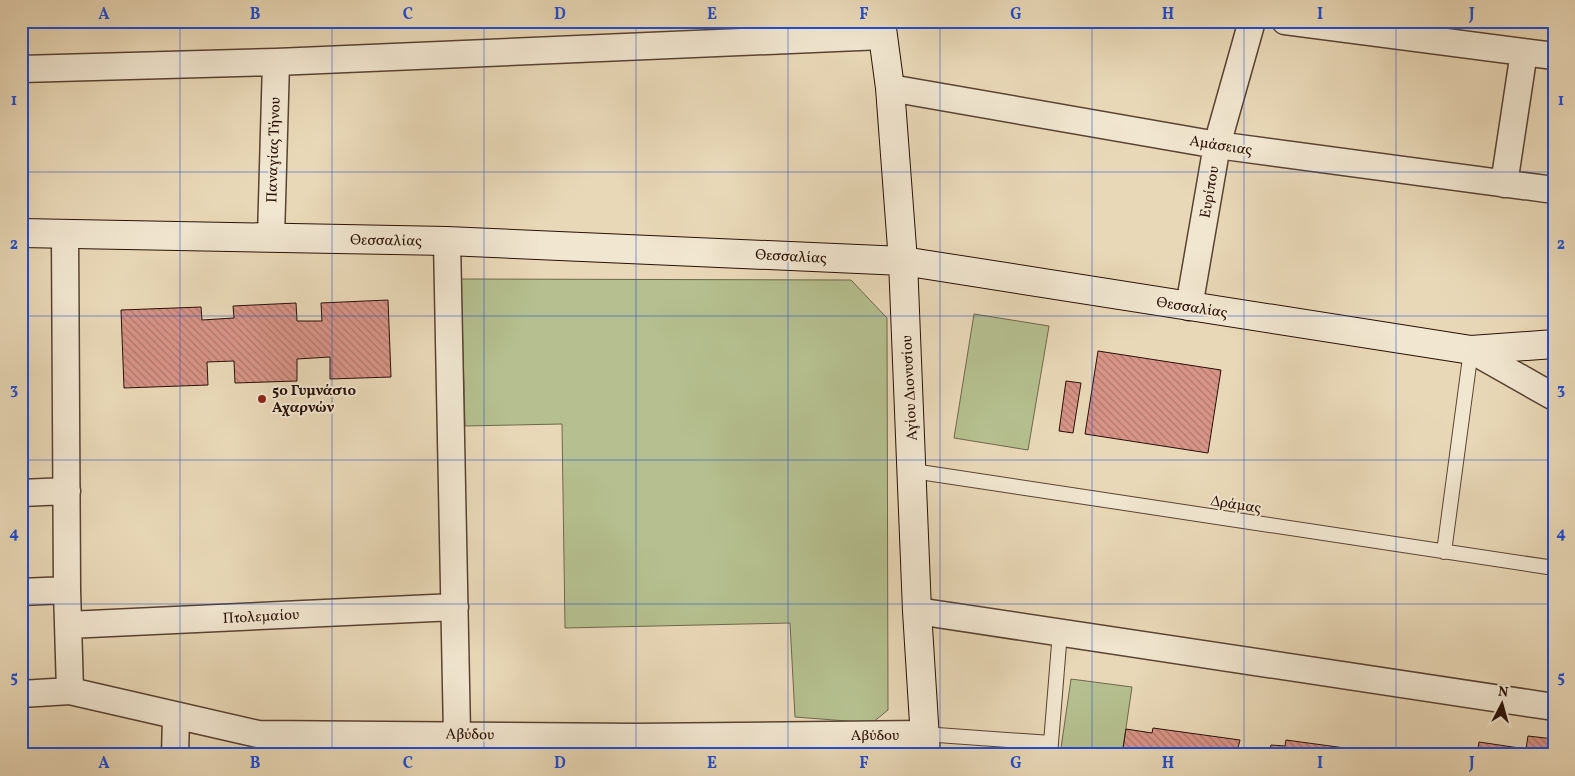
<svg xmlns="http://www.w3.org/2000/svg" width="1575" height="776" font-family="Vollkorn,serif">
	<defs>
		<pattern id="building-back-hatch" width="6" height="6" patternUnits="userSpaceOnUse" patternTransform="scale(1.25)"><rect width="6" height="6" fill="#d89487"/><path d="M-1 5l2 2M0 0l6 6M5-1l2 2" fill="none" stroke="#af776c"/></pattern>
	</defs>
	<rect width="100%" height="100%" fill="#e9d8b7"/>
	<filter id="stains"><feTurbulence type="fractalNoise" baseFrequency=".004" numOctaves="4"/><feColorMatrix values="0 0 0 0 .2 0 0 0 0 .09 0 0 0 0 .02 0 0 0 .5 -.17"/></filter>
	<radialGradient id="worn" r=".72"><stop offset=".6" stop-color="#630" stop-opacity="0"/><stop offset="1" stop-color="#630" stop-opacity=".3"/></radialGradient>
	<path fill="#b5bf8f" stroke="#6f684a" d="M 461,279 L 851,280 L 887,318 L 888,710 L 872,723 L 795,717 L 790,623 L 565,628 L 562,424 L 465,426 Z
		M 974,314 L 1049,326 L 1028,450 L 954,438 Z
		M 1071,679 L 1132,687 L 1122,755 L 1060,755 Z"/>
	<path fill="url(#building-back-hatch)" stroke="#291106" d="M 388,300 L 391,377 L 330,379 L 330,357 L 297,359 L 297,381 L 235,383 L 234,361 L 207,362 L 208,385 L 124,388 L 121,310 L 201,307 L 202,320 L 234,318 L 233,306 L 296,303 L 297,321 L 322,321 L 321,303 Z
		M 1098,351 L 1221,370 L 1208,453 L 1085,434 Z
		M 1066,381 L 1081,383 L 1073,433 L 1059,431 Z
		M 1153,728 L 1240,740 L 1238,748 L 1269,752 L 1271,745 L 1285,746 L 1286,740 L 1345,748 L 1344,755 L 1122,755 L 1126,729 L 1152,733 Z
		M 1528,736 L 1554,739 L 1554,755 L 1477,755 L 1479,742 L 1526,749 Z"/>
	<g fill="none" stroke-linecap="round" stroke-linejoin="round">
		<g stroke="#594332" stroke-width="16">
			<path id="lane" d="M 913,471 L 1554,568
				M 1444,552 L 1471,350
				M 457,734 L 466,755
				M 923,734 L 1051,743
				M 1050,755 L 1060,632"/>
		</g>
		<g stroke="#594332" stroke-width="29">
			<path id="street" d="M 1285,21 L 1554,56
				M 21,69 L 276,62 L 882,36
				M 890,88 L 1217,145 L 1554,190
				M 1504,184 L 1524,52
				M 65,234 L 67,590 L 70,691
				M 271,237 L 276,62
				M 447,241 L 457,734
				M 1189,307 L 1217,145 L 1252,21
				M 1471,350 L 1554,397
				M 21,493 L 67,491
				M 21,592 L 67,590
				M 917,611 L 1554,707
				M 68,625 L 455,607
				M 21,694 L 70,691 L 258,734 L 636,737 L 923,734
				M 175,755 L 176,716"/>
		</g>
		<g stroke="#291106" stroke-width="30">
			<path id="secondary" d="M 881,21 L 890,88 L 903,261 L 917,611 L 926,755
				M 21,233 L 447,241 L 903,261 L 1471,350 L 1554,344"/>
		</g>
		<use href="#lane" stroke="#f1e6d0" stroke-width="14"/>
		<use href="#street" stroke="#f1e6d0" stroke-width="26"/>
		<use href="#secondary" stroke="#f1e6d0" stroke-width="28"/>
	</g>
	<path fill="none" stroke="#1d4ed8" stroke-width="1" stroke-opacity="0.55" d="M 180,21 L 180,755M 332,21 L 332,755M 484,21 L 484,755M 636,21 L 636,755M 788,21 L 788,755M 940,21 L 940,755M 1092,21 L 1092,755M 1244,21 L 1244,755M 1396,21 L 1396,755M 21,172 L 1554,172M 21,316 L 1554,316M 21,460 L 1554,460M 21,604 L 1554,604"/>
	<circle fill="#8f2418" stroke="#f1e6d0" stroke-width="2" cx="262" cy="399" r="5"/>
	<g text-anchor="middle" stroke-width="4" stroke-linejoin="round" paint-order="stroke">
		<g font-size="15" fill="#291106" stroke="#f1e6d0">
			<text transform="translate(1221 145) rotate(9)" y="5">Αμάσειας</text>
			<text transform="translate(273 150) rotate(-88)" y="5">Παναγίας Τήνου</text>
			<text transform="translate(1209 192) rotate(-80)" y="5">Ευρίπου</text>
			<text transform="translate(386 240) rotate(1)" y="5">Θεσσαλίας</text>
			<text transform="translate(791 256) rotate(3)" y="5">Θεσσαλίας</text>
			<text transform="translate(1192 307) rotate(9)" y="5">Θεσσαλίας</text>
			<text transform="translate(909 388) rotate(-93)" y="5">Αγίου Διονυσίου</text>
			<text transform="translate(1236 504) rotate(9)" y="5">Δράμας</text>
			<text transform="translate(261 616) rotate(-3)" y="5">Πτολεμαίου</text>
			<text transform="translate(470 734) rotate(1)" y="5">Αβύδου</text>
			<text x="875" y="740">Αβύδου</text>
		</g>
		<g font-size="15" font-weight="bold" fill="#291106" stroke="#f1e6d0" text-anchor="start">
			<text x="272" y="395">5ο Γυμνάσιο<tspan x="272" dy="17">Αχαρνών</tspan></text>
		</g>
	</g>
	<rect width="1575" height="776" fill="none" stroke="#e9d8b7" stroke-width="55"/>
	<g transform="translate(1502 704) rotate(6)" stroke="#f1e6d0" stroke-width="4" paint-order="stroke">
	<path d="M0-4L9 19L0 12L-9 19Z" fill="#291106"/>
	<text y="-8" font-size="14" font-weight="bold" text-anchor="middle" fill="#291106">N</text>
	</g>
	<rect x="28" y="28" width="1520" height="720" fill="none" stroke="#1d4ed8" stroke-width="2"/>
	<g font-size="16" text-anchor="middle" font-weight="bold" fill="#1d4ed8">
		<text x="104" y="19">A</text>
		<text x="255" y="19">B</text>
		<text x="408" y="19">C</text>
		<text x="560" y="19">D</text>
		<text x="712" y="19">E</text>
		<text x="864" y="19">F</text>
		<text x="1016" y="19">G</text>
		<text x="1168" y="19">H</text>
		<text x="1320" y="19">I</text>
		<text x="1472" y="19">J</text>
		<text x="14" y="105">1</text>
		<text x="1561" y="105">1</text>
		<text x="14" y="249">2</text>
		<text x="1561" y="249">2</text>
		<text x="14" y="394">3</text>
		<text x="1561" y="394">3</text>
		<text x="14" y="538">4</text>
		<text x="1561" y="538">4</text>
		<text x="14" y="682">5</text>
		<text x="1561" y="682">5</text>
		<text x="104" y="768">A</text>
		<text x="255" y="768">B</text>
		<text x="408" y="768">C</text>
		<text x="560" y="768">D</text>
		<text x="712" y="768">E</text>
		<text x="864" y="768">F</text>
		<text x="1016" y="768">G</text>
		<text x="1168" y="768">H</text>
		<text x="1320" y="768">I</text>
		<text x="1472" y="768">J</text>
	</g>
	<rect width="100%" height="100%" filter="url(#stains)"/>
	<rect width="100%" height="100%" fill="url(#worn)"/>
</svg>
